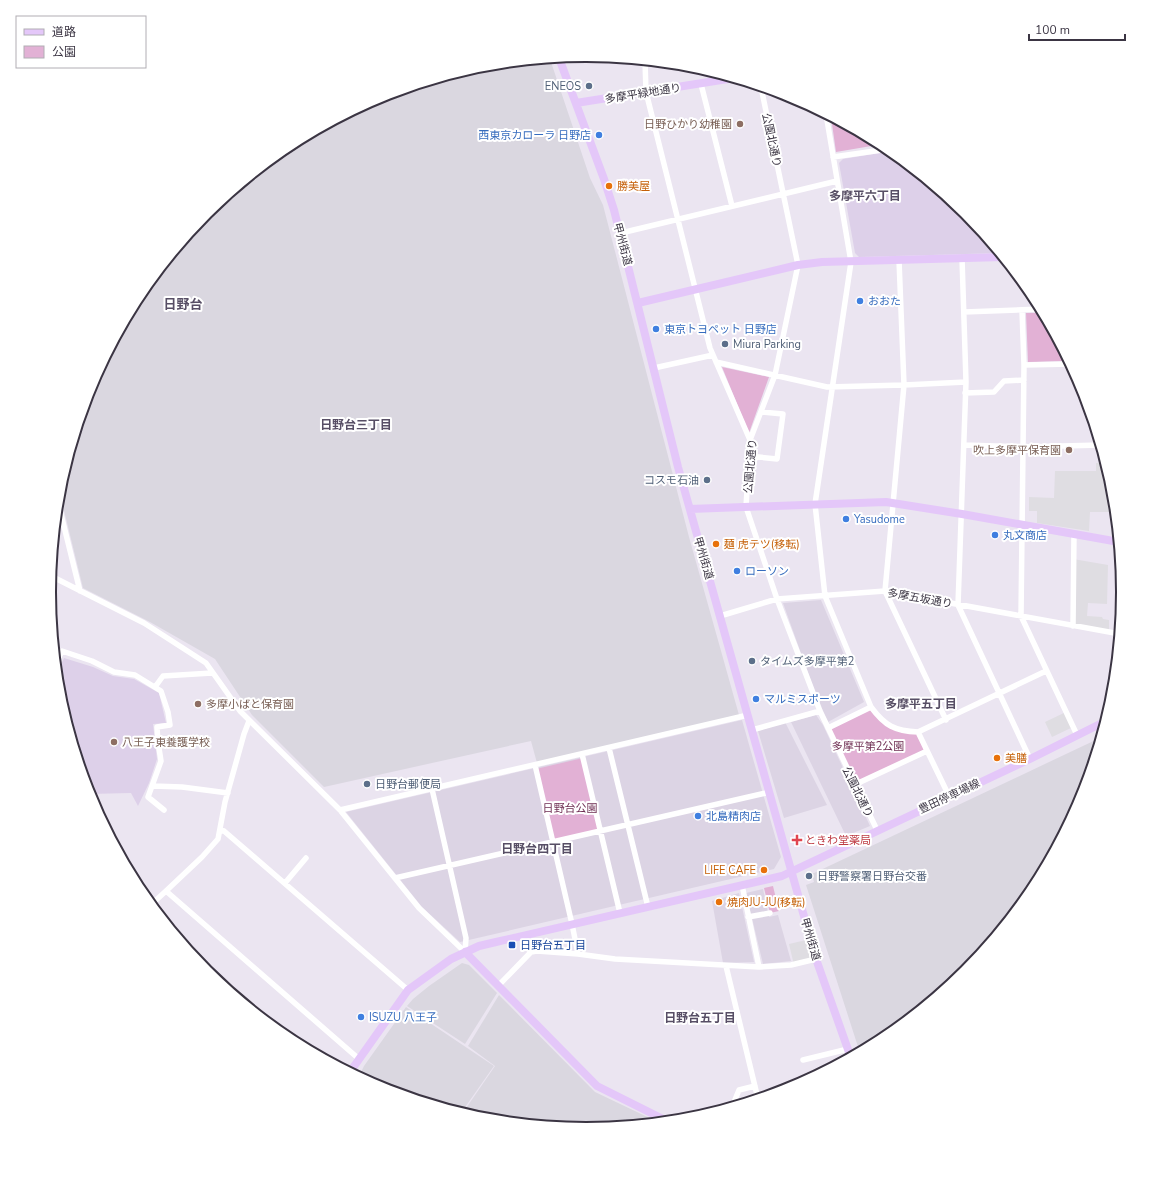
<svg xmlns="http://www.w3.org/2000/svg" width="1173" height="1185" font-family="'Nunito Sans','Noto Sans JP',sans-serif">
	<rect width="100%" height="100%" fill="#ebe5f1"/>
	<path fill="#dcd4e4" d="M 821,600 L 864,702 L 828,722 L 821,709 L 783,603 Z
		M 816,715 L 823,725 L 870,826 L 846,836 L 791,722 Z
		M 742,720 L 781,857 L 774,869 L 460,942 L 422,907 L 346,812 Z
		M 785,722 L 827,805 L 784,818 L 758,731 Z
		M 763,889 L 769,917 L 778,915 L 791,961 L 763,964 L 746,893 Z
		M 739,893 L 754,962 L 723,963 L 712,901 Z"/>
	<path fill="#dad7e0" d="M 550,59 L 590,178 L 603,205 L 689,537 L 739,715 L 537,763 L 531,741 L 324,787 L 252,715 L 215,659 L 150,622 L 83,588 L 59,490 L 90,387 L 140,294 L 207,212 L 288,145 L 381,96 L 482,65 Z
		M 1102,737 L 1083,798 L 1033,891 L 966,973 L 885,1040 L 860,1053 L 806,885 L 814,882 L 812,874 Z
		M 462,963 L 469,965 L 497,993 L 465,1044 L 407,1006 L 413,999 L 429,986 Z
		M 499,995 L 595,1092 L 660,1123 L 586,1130 L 481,1120 L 462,1114 L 495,1066 L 468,1046 Z
		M 406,1007 L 494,1066 L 461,1113 L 381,1089 L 359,1076 L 364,1066 Z"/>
	<path fill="#ddd0e9" d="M 892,151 L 967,213 L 1000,253 L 859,257 L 855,253 L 839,163 L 843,159 Z
		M 64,658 L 93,667 L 113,676 L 134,679 L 159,693 L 166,723 L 153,724 L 157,759 L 149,783 L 138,806 L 131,793 L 89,794 L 59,697 L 57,673 Z"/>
	<path fill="#e2b1d5" d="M 831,117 L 883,144 L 836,152 Z
		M 1026,313 L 1044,313 L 1063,350 L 1064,361 L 1028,362 Z
		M 722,367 L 769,377 L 749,433 Z
		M 871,707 L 890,727 L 918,732 L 927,751 L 854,785 L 828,728 Z
		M 583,758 L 600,831 L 553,842 L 536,769 Z
		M 773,886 L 779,911 L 770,913 L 764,888 Z"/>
	<path fill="#dfdde2" d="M 1096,463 L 1106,463 L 1114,488 L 1116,512 L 1090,512 L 1089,531 L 1037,523 L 1037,511 L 1029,511 L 1029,497 L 1054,498 L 1055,471 L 1096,471 Z
		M 1073,559 L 1108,565 L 1107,604 L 1088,603 L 1087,616 L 1102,617 L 1103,619 L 1109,620 L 1109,632 L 1073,626 Z
		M 1066,712 L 1073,727 L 1052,737 L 1045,722 Z
		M 806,940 L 813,960 L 794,965 L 789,944 Z"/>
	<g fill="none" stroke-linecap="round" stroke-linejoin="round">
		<path stroke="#fff" stroke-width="5.5" d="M 645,61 L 646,92 L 710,348 L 750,440
			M 701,84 L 732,206
			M 761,87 L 798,265 L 775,375 L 750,440 L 746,507 L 777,599 L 820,711 L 877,830
			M 826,114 L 851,262 L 815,504 L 825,596 L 871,707 C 885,726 895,731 918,732 L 1046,671
			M 833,157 L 889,149
			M 621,233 L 837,181
			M 962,258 L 966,382 L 958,605 L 1030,759
			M 899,260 L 904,385 L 885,591 L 946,720
			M 1022,310 L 1024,365 L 1021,616 L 1077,735
			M 964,312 L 1041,309
			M 716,362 L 827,387 L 904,385 L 966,382
			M 1024,365 L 1071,364
			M 654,368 L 713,355
			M 965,393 L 994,392 L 1004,381 L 1024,380
			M 964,445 L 1023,447 L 1101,445
			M 749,456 L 777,459 L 783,414 L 761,412
			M 58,502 L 80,591
			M 51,576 L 144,623 L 206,663 L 240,711 L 340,810 L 419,908 L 465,952
			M 720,616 L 777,599 L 885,591 L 1120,634
			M 1073,626 L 1074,534
			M 56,663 L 62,651 L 92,661 L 114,672 L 135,675 L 161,691 L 168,712 L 170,725 L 157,727 L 158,742 L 161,761 L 148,797 L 164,810
			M 155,687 L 163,676 L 212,673
			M 828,728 L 871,707
			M 752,730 L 820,711
			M 918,732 L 949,796
			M 609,748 L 648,907
			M 582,754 L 620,913
			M 535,765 L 572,924 L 578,954
			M 854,785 L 927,751
			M 153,786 L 182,787 L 228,793
			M 432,789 L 466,938 L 465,952
			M 340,810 L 748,715
			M 220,830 L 224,831 L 408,990
			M 395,878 L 770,792
			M 285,883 L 306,858
			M 742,885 L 759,967
			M 166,891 L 359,1059
			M 149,902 L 154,902 L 166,891 L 202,857 L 218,839 L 225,802 L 244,734 L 249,721
			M 748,917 L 770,913
			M 726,966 L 758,1099
			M 498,986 L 531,952 L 537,951 L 578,954 L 615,959 L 759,967 L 791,965 L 816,959
			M 803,1060 L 848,1049
			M 732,1107 L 739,1090 L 755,1086"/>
		<path stroke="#e4c7f9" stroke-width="8" d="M 559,58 L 604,179 L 614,210 L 678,467 L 816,959 L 851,1058
			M 576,103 L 734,78
			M 638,303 L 798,265 L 822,262 L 1003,257
			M 690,509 L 886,502 L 962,514 L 1119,542
			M 465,952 L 597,1086 L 669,1122
			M 350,1072 L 408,990 L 451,959 L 479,946 L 496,942 L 782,876 L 1030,759 L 1106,721"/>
	</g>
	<g fill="#5c6f8a" stroke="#fff" stroke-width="1.5">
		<circle cx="589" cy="86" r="4"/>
		<circle cx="725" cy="344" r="4"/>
		<circle cx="707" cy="480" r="4"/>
		<circle cx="752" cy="661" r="4"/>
		<circle cx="367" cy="784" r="4"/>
		<circle cx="809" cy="876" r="4"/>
	</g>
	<g fill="#8d6e63" stroke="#fff" stroke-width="1.5">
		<circle cx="740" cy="124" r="4"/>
		<circle cx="1069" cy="450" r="4"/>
		<circle cx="198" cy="704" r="4"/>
		<circle cx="114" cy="742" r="4"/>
	</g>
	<g fill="#3f7fe0" stroke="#fff" stroke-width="1.5">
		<circle cx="599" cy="135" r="4"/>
		<circle cx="860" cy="301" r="4"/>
		<circle cx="656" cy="329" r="4"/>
		<circle cx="846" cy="519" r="4"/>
		<circle cx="995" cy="535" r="4"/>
		<circle cx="737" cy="571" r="4"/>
		<circle cx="756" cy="699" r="4"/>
		<circle cx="698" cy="816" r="4"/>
		<circle cx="361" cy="1017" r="4"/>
	</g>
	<g fill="#e8710a" stroke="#fff" stroke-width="1.5">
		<circle cx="609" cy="186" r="4"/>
		<circle cx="716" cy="544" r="4"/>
		<circle cx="997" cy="758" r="4"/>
		<circle cx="764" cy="870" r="4"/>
		<circle cx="719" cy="902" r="4"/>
	</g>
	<path fill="#e0444e" stroke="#fff" stroke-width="1.5" d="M795 834h4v4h4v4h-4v4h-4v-4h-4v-4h4z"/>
	<rect fill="#1a4fb4" stroke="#fff" stroke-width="1.5" x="508" y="941" width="8" height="8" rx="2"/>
	<g text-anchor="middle" stroke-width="4" stroke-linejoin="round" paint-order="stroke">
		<g font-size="11" fill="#4e5e75" stroke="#fff" text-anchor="start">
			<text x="581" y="90" text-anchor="end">ENEOS</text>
			<text x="733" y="348">Miura Parking</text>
			<text x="699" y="484" text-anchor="end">コスモ石油</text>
			<text x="760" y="665">タイムズ多摩平第2</text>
			<text x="375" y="788">日野台郵便局</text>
			<text x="817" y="880">日野警察署日野台交番</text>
		</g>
		<g font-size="11" fill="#3b3543" stroke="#fff">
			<text transform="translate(643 93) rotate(-9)" y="4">多摩平緑地通り</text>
			<text transform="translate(772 140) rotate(78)" y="4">公園北通り</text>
			<text transform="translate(623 244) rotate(75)" y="4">甲州街道</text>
			<text transform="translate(750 466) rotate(-85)" y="4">公園北通り</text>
			<text transform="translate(704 558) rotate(74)" y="4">甲州街道</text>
			<text transform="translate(920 598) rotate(10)" y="4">多摩五坂通り</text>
			<text transform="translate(858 792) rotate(64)" y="4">公園北通り</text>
			<text transform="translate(949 796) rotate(-25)" y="4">豊田停車場線</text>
			<text transform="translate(811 939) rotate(74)" y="4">甲州街道</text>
		</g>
		<g font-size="11" fill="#785e54" stroke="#fff" text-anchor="end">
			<text x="732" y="128">日野ひかり幼稚園</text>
			<text x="1061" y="454">吹上多摩平保育園</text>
			<text x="206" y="708" text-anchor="start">多摩小ばと保育園</text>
			<text x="122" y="746" text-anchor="start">八王子東養護学校</text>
		</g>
		<g font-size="11" fill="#366cbe" stroke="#fff" text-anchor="start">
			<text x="591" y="139" text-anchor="end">西東京カローラ 日野店</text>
			<text x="868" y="305">おおた</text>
			<text x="664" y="333">東京トヨペット 日野店</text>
			<text x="854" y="523">Yasudome</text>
			<text x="1003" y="539">丸文商店</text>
			<text x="745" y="575">ローソン</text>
			<text x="764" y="703">マルミスポーツ</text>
			<text x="706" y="820">北島精肉店</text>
			<text x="369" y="1021">ISUZU 八王子</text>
		</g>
		<g font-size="11" fill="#c56008" stroke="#fff" text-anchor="start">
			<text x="617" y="190">勝美屋</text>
			<text x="724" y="548">麺 虎テツ(移転)</text>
			<text x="1005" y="762">美膳</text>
			<text x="756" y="874" text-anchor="end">LIFE CAFE</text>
			<text x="727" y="906">焼肉JU-JU(移転)</text>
		</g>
		<g font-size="11" fill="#6f2e53" stroke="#fff">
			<text x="868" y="750">多摩平第2公園</text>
			<text x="570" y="812">日野台公園</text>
		</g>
		<g font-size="11" fill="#be3a42" stroke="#fff" text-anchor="start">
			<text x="805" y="844">ときわ堂薬局</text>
		</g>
		<g font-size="11" fill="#164399" stroke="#fff" text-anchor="start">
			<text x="520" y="949">日野台五丁目</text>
		</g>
		<g font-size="12" font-weight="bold" fill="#574e65" stroke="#fff">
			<text x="865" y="200">多摩平六丁目</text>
			<text x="356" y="429">日野台三丁目</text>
			<text x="921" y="708">多摩平五丁目</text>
			<text x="537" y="853">日野台四丁目</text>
			<text x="700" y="1022">日野台五丁目</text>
		</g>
		<g font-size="13" font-weight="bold" fill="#574e65" stroke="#fff">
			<text x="183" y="309">日野台</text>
		</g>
	</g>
	<path d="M0 0H1173V1185H0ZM56 592a530 530 0 1 1 1060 0a530 530 0 1 1-1060 0Z" fill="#fff" fill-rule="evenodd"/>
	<path fill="none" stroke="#3b3543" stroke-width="2" d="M56 592a530 530 0 1 1 1060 0a530 530 0 1 1-1060 0Z"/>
	<rect x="16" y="16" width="130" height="52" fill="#ffffff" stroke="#b1aeb4"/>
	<rect x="24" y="29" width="20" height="6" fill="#e4c7f9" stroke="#b1aeb4"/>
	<text x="52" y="36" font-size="12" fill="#3b3543">道路</text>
	<rect x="24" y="46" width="20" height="12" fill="#e2b1d5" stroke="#b1aeb4"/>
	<text x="52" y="56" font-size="12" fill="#3b3543">公園</text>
	<path d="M1029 34v6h96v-6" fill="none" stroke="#3b3543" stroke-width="2"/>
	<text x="1035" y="34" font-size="12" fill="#3b3543" stroke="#ffffff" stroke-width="3" paint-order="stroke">100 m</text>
</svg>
